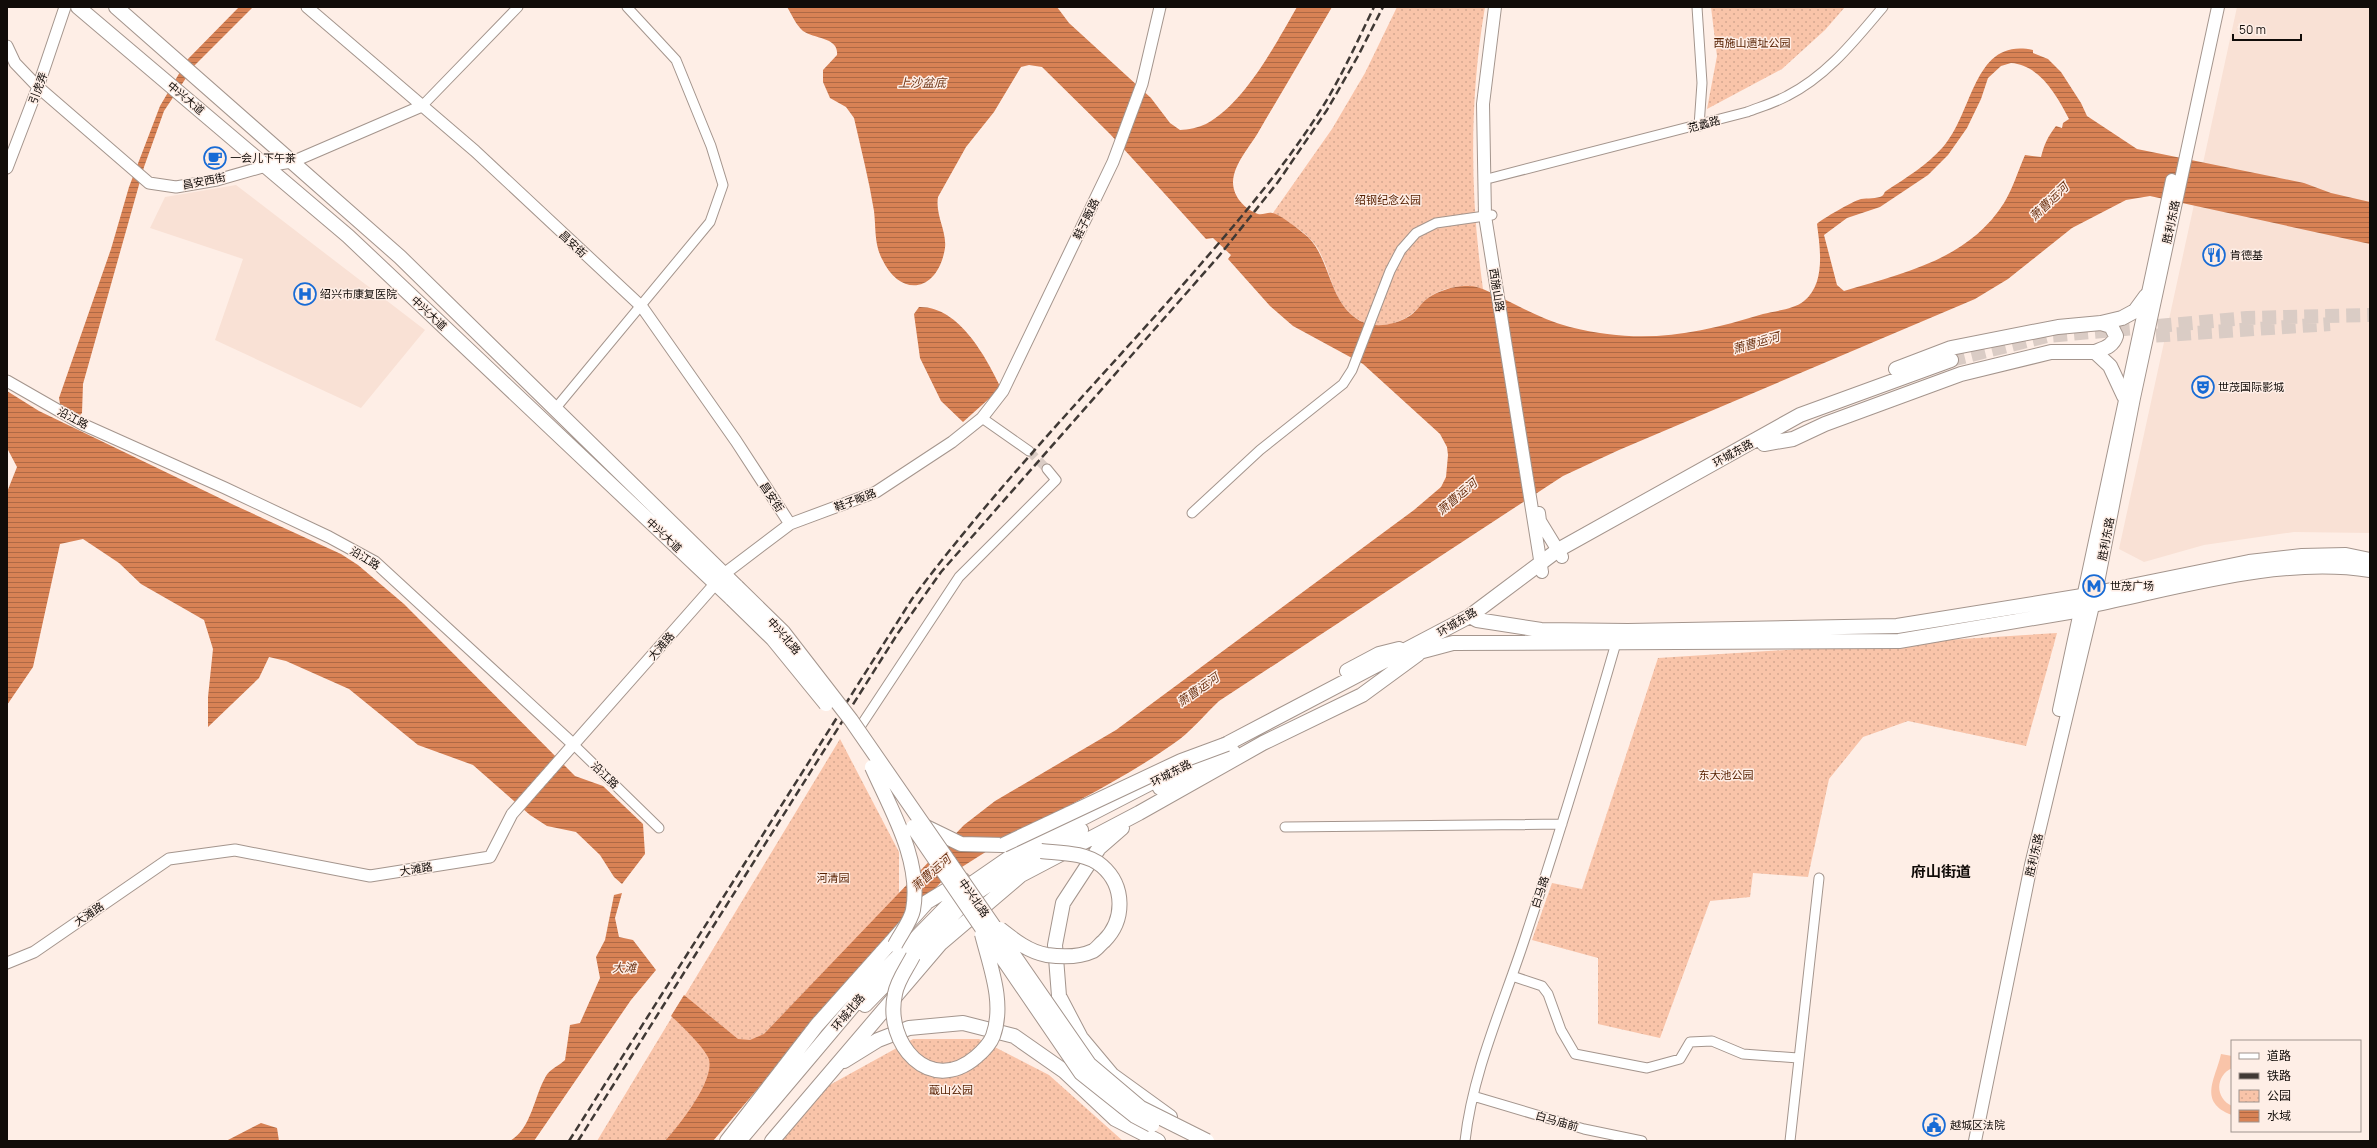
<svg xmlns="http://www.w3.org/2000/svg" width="2377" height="1148" font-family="Manrope,'Noto Sans SC',sans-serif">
	<defs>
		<pattern id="park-dots" width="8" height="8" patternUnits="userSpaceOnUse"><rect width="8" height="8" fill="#f9c4a9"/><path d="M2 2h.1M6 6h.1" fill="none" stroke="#d4a790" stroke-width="1.8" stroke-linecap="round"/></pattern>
		<pattern id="water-rules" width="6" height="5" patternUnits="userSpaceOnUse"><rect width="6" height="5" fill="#d88255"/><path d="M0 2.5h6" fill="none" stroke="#ae6945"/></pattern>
	</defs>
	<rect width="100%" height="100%" fill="#feeee6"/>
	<path fill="#f9e1d5" d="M 2237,7 L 2370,7 L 2370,533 L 2294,532 L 2204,545 L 2144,562 L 2119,549 Z
		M 236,185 L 425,330 L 361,408 L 215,340 L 243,259 L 150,228 L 165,197 Z"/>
	<path fill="url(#park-dots)" d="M 1397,7 L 1485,7 C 1469,100 1470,196 1483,289 C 1466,283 1442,287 1428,298 C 1422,303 1417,311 1410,315 C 1396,325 1376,329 1361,321 C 1333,307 1332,273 1318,249 C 1309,233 1288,222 1273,213 L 1332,129 L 1365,73 Z
		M 1711,7 L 1845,7 L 1825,30 L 1782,69 L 1707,109 L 1717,56 Z
		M 2057,633 L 2026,746 L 1908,721 L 1863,737 L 1829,779 L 1808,877 L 1753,873 L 1750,897 L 1710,901 L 1660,1038 L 1598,1024 L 1598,958 L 1532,940 L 1552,883 L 1582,889 L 1658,658 Z
		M 840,739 L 899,852 L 899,904 L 682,1141 L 597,1141 Z
		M 913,1039 L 979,1039 L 1049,1075 L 1123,1141 L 780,1141 L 817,1092 Z"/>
	<path fill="#f9c4a9" d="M 2221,1054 L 2232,1056 L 2232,1068 C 2215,1076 2215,1098 2232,1106 L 2232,1115 C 2197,1102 2216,1078 2221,1054 Z"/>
	<path fill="url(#water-rules)" fill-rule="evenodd" d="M 239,7 L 253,7 L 194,66 L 164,111 L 144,167 L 83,384 L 82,413 L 80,415 L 60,404 L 59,398 L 111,249 L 129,187 L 160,106 L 187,60 Z
		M 787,7 L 1057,7 L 1069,23 L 1151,98 L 1170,123 L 1180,130 C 1187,130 1200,127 1206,124 C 1245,103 1275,45 1297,7 L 1332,7 C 1308,48 1283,90 1259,131 C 1250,147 1234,163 1233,182 C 1233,197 1245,209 1258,214 C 1263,215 1268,212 1272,213 C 1280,214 1301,231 1308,237 C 1332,261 1329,309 1365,323 C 1379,328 1398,324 1411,315 C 1417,311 1421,303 1428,298 C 1437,291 1456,285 1468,286 C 1481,286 1493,294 1504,299 C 1526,310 1547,321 1570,327 C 1642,345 1694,335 1763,314 C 1775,311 1795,309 1804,301 C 1826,283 1820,248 1817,224 C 1820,220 1855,200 1861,199 C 1867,198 1877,199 1882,196 C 1884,195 1884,192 1886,191 C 1906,178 1927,165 1943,147 C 1974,112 1973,37 2033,50 L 2033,53 L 2048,59 L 2061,72 L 2081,103 L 2087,116 L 2137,149 L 2304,183 L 2331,193 L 2370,202 L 2370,244 L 2150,196 L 2126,200 L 2072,228 L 2008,279 L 1975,299 L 1619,450 L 1563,476 L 1219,701 C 1206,713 1194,728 1180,739 C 1105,794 1017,826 942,881 L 815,1022 L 713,1141 L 665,1141 C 678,1127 718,1077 708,1057 C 702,1045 681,1025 671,1016 L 684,995 L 738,1039 L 750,1040 L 764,1034 L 964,825 L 995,801 L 1116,730 L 1414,510 L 1441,487 L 1446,477 L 1448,455 L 1447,447 L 1440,434 L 1363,364 L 1293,326 L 1270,306 L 1228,259 L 1231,255 L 1213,238 L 1206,239 L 1110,134 L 1042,67 L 1029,65 L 1021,67 L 994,112 L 966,147 L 938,197 C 935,215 947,231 945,248 C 938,292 901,299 882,259 C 874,244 876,227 874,211 C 869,180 861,149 854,118 L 846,107 L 830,98 L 823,82 L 823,70 L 837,55 C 839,37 814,39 803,31 C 796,25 792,15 787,7 ZM 2011,63 C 2040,65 2057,96 2069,119 L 2063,123 L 2062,128 L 2056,126 C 2048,136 2044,145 2041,157 L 2025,155 C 2018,171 2013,188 2004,203 C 1968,260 1903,273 1844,291 L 1837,285 L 1824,235 L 1847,218 L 1880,207 L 1928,175 L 1948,155 L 1967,128 L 1981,99 L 1988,78 L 2001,66 Z
		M 919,307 C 959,306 986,357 1001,388 L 963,422 L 941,401 L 920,358 L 914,314 Z
		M 7,391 L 39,411 L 234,505 L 341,554 L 358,565 L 404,604 L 575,776 L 603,786 L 643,824 L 645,854 L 622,884 L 614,877 L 600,855 L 576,832 L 547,826 L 530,815 L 473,765 L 418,745 L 349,689 L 286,661 L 269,657 L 259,678 L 208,727 L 208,697 L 213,649 L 204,620 L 141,584 L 119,563 L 83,539 L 60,544 L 33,667 L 7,705 L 7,492 L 17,467 L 7,448 Z
		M 622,893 L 615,918 L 619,937 L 633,940 L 656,970 L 631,1000 L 534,1141 L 510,1141 C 532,1128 534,1096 546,1076 C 550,1069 560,1065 565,1060 L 570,1025 L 580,1023 L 600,978 L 596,957 L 605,940 L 614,895 Z
		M 261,1123 L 277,1128 L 279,1141 L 226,1141 Z"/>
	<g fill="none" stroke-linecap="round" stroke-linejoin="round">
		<path stroke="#daccc5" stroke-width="9" stroke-dasharray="9 4.5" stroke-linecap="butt" d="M 1029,451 L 1047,469"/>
		<path stroke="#daccc5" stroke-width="14" stroke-dasharray="14 7" stroke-linecap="butt" d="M 2135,337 L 2330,324
			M 1951,360 L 2047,336 L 2247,318 L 2370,315"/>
		<g stroke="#a4958d" stroke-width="11">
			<path id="minor" d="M 1697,7 L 1702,83 L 1699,126
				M 422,106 L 518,7
				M 1491,178 L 1747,112 C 1760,107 1774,103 1787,96 C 1827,76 1855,40 1883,7
				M 555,409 L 710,222 L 723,185 L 711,146 L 676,60 L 627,7
				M 982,418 L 1029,451
				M 1192,513 L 1260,450 L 1343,384 L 1352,370 L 1390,271 L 1401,250 L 1416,233 L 1436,223 L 1492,215
				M 858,730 L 959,577 L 1056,480 L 1047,469
				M 574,745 L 659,828
				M 1285,827 L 1562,824
				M 1512,976 L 1542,986 L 1548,994 L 1561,1030 L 1575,1054 L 1647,1068 L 1680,1059 L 1690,1042 L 1712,1041 L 1743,1054 L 1798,1058
				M 1473,1096 L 1584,1129 L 1642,1141
				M 1465,1141 C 1473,1069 1505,1001 1527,932 C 1559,836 1588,740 1616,643
				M 1790,1141 L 1819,878"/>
		</g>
		<g stroke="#a4958d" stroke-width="13">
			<path id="tertiary" d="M 307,7 L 475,151 L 642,307 L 736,441 L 790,524
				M 7,46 L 15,63 L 38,87 L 149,183 L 176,187 L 217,180 L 266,166 L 292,162 L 422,106
				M 7,168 L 38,87 L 65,7
				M 7,381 L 82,424 L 225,488 L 329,537 L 375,562 L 574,745
				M 7,963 L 34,952 L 169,859 L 235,850 L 370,876 L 490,857 L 512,814 L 724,574 L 790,524 L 876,492 L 952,442 L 982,418 L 1003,391 L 1113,162 L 1142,84 L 1160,7"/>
		</g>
		<g stroke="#a4958d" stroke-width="14">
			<path id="secondary" d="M 1495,7 L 1483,104 L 1485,216 L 1542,572
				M 1539,513 L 1540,521 L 1562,557
				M 2059,710 L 2172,180
				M 1975,1141 L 2031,865 L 2096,593 L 2134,398 L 2218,7"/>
		</g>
		<g stroke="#a4958d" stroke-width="16">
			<path id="primary" d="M 78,7 L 348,236 L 732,599
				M 116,7 L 400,257 L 737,587
				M 2095,352 C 2105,348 2113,346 2116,336 L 2111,326 L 2101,323
				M 1896,369 L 1951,348 L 2058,327 L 2101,323 L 2122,318 L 2135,311 L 2146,296
				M 1764,444 L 1793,439 L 1825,424 L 1961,374 L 2051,352 L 2095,352 L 2110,366 L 2124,396
				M 1470,616 L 1477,620 L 1541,630 L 1628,631 L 1897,626 L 2082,596 L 2249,562 L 2302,556 L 2346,555 L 2370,560
				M 1423,651 L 1453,643 L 1899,641 L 2081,610 L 2092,605 C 2180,587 2281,556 2370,570
				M 1347,671 L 1379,654 L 1399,649
				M 1217,749 L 1470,616 L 1558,550 L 1800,415 L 1951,360
				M 1160,788 L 1232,750
				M 924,826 L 961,844 L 1003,845
				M 1122,828 L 1099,848 L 1063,903 L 1055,945 L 1059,996 L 1081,1038 L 1112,1075 L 1170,1117
				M 865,1005 L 969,898 L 1026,859 L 1081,830
				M 844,1061 L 878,1040 L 909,1028 L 963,1023 L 1014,1036 L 1064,1071 L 1115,1119 L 1158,1141
				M 727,1141 L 817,1025 L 927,902 L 963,880
				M 739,1141 L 874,981 L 964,889 L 1019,851 L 1168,774
				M 772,1141 L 940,944 L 1021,875 L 1139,813 L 1263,743 L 1362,695 L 1418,654"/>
		</g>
		<use href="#minor" stroke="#fff" stroke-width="9"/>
		<use href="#tertiary" stroke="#fff" stroke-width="11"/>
		<use href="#secondary" stroke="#fff" stroke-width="12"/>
		<use href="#primary" stroke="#fff" stroke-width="14"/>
		<path stroke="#403935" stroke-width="2.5" stroke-dasharray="8 4" stroke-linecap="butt" d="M 569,1141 L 912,599 C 992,492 1085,395 1174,295 C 1225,236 1278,177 1320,111 C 1341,78 1357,42 1374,7
			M 578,1141 L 898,633 L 941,572 L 1219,256 L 1278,182 L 1327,110 L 1358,56 L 1383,7"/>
		<g stroke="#a4958d" stroke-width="16" stroke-linecap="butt">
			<path id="primary-bridge" d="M 737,587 L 783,632 L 851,720 L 1089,1064 L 1141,1108 L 1207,1141
				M 732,599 L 773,639 L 826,704
				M 872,767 C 891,810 922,861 913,910 C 911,921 900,935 895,945
				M 913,827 L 1081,1073 L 1135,1116 L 1152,1125
				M 1003,845 L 1181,761 L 1227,744
				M 1000,929 C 1014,940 1029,952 1047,955 C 1061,957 1080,957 1093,951 C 1097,949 1100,944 1104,941 C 1125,920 1125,886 1102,866 C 1086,852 1060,853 1041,851
				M 913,956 C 907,968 897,981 895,994 C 884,1044 930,1096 976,1057 C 983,1051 990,1044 993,1036 C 1005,1003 990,966 982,934"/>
		</g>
		<use href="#primary-bridge" stroke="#fff" stroke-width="14"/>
	</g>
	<defs>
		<g id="cafe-ring" transform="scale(1.15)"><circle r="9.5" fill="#feeee6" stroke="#186bd5" stroke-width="1.5"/><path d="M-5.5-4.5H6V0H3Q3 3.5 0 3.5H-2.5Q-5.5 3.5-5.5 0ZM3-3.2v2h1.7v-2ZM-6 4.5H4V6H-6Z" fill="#186bd5"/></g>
		<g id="restaurant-ring" transform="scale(1.15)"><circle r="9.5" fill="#feeee6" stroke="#186bd5" stroke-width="1.5"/><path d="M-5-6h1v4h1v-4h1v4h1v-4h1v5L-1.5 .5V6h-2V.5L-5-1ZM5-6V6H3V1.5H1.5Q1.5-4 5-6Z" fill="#186bd5"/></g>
		<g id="hospital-ring" transform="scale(1.15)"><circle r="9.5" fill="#feeee6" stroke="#186bd5" stroke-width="1.5"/><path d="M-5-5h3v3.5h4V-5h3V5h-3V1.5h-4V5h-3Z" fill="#186bd5"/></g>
		<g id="theatre-ring" transform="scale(1.15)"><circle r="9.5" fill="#feeee6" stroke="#186bd5" stroke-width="1.5"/><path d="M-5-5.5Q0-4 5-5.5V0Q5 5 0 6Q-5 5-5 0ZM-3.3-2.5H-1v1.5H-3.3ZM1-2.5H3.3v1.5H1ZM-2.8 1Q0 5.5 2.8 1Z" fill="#186bd5"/></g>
		<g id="metro-ring" transform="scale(1.15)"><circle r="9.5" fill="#feeee6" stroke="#186bd5" stroke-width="1.5"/><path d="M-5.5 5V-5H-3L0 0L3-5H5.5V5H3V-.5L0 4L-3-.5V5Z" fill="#186bd5"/></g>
		<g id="civic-ring" transform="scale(1.15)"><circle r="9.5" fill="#feeee6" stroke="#186bd5" stroke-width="1.5"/><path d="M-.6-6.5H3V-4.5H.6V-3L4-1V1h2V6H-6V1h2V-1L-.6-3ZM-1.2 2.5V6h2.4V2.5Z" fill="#186bd5"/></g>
	</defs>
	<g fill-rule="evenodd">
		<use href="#cafe-ring" x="215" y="158"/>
		<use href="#restaurant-ring" x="2214" y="255"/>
		<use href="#hospital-ring" x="305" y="294"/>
		<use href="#theatre-ring" x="2203" y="387"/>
		<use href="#metro-ring" x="2094" y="586"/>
		<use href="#civic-ring" x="1934" y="1125"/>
	</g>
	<g text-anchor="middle" stroke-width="3" stroke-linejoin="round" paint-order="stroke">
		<g font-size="11" fill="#572000" stroke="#feeee6">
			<text x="1752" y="47">西施山遗址公园</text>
			<text x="1388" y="204">绍钢纪念公园</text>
			<text x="1726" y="779">东大池公园</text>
			<text x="833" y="882">河清园</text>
			<text x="951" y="1094">蕺山公园</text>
		</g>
		<g font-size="11" fill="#110c09" stroke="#feeee6">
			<text transform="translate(38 88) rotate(-70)" y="4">引虎弄</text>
			<text transform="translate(186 98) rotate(40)" y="4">中兴大道</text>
			<text transform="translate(1704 124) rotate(-15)" y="4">范蠡路</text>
			<text transform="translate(204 181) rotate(-11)" y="4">昌安西街</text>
			<text transform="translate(1086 219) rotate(-64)" y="4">鞋子畈路</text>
			<text transform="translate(2171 222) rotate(-78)" y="4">胜利东路</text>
			<text transform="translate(573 244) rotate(43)" y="4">昌安街</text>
			<text transform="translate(1497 290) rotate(81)" y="4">西施山路</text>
			<text transform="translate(429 313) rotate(43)" y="4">中兴大道</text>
			<text transform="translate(73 418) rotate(28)" y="4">沿江路</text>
			<text transform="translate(1733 453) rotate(-29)" y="4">环城东路</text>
			<text transform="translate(772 497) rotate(56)" y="4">昌安街</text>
			<text transform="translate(855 500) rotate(-21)" y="4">鞋子畈路</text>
			<text transform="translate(664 535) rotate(43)" y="4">中兴大道</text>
			<text transform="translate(2106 539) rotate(-79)" y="4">胜利东路</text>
			<text transform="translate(365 558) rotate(32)" y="4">沿江路</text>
			<text transform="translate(1457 622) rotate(-31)" y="4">环城东路</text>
			<text transform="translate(784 636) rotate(49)" y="4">中兴北路</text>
			<text transform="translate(661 646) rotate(-49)" y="4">大滩路</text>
			<text transform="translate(1171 773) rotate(-27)" y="4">环城东路</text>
			<text transform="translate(605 775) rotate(44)" y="4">沿江路</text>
			<text transform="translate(2034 855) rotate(-77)" y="4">胜利东路</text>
			<text transform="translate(416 869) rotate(-9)" y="4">大滩路</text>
			<text transform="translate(1540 892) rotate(-72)" y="4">白马路</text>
			<text transform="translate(974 898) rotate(55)" y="4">中兴北路</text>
			<text transform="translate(89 914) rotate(-34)" y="4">大滩路</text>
			<text transform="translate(848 1012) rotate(-50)" y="4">环城北路</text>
			<text transform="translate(1557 1121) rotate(16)" y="4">白马庙前</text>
		</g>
		<g font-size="11" fill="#110c09" stroke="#feeee6" text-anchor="start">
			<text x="230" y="162">一会儿下午茶</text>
			<text x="2230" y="259">肯德基</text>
			<text x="320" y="298">绍兴市康复医院</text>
			<text x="2218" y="391">世茂国际影城</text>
			<text x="2110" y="590">世茂广场</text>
			<text x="1950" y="1129">越城区法院</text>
		</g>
		<g font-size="12" font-style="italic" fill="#703718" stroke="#feeee6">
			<text x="922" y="87">上沙盆底</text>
			<text transform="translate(2049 202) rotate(-44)" y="4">萧曹运河</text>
			<text transform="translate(1756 343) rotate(-16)" y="4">萧曹运河</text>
			<text transform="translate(1457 497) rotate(-40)" y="4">萧曹运河</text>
			<text transform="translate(1198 690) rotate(-35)" y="4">萧曹运河</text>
			<text transform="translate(931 873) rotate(-41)" y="4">萧曹运河</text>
			<text x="624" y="972">大滩</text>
		</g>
		<g font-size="15" font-weight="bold" fill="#110c09" stroke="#feeee6">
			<text x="1941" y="877">府山街道</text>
		</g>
	</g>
	<rect width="2377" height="1148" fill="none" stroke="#110c09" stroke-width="16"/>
	<rect x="2231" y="1040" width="130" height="92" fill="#feeee6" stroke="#9f948e"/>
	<rect x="2239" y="1053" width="20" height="6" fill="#ffffff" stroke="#9f948e"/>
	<text x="2267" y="1060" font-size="12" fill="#110c09">道路</text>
	<rect x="2239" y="1073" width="20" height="6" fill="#403935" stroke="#9f948e"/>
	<text x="2267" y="1080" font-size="12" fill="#110c09">铁路</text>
	<rect x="2239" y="1090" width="20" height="12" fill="url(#park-dots)" stroke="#9f948e"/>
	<text x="2267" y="1100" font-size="12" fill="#110c09">公园</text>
	<rect x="2239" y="1110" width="20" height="12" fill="url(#water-rules)" stroke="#9f948e"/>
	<text x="2267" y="1120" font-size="12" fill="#110c09">水域</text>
	<path d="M2233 34v6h68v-6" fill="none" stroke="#110c09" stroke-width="2"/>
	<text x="2239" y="34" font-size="12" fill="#110c09" stroke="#feeee6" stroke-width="3" paint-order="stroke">50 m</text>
</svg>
